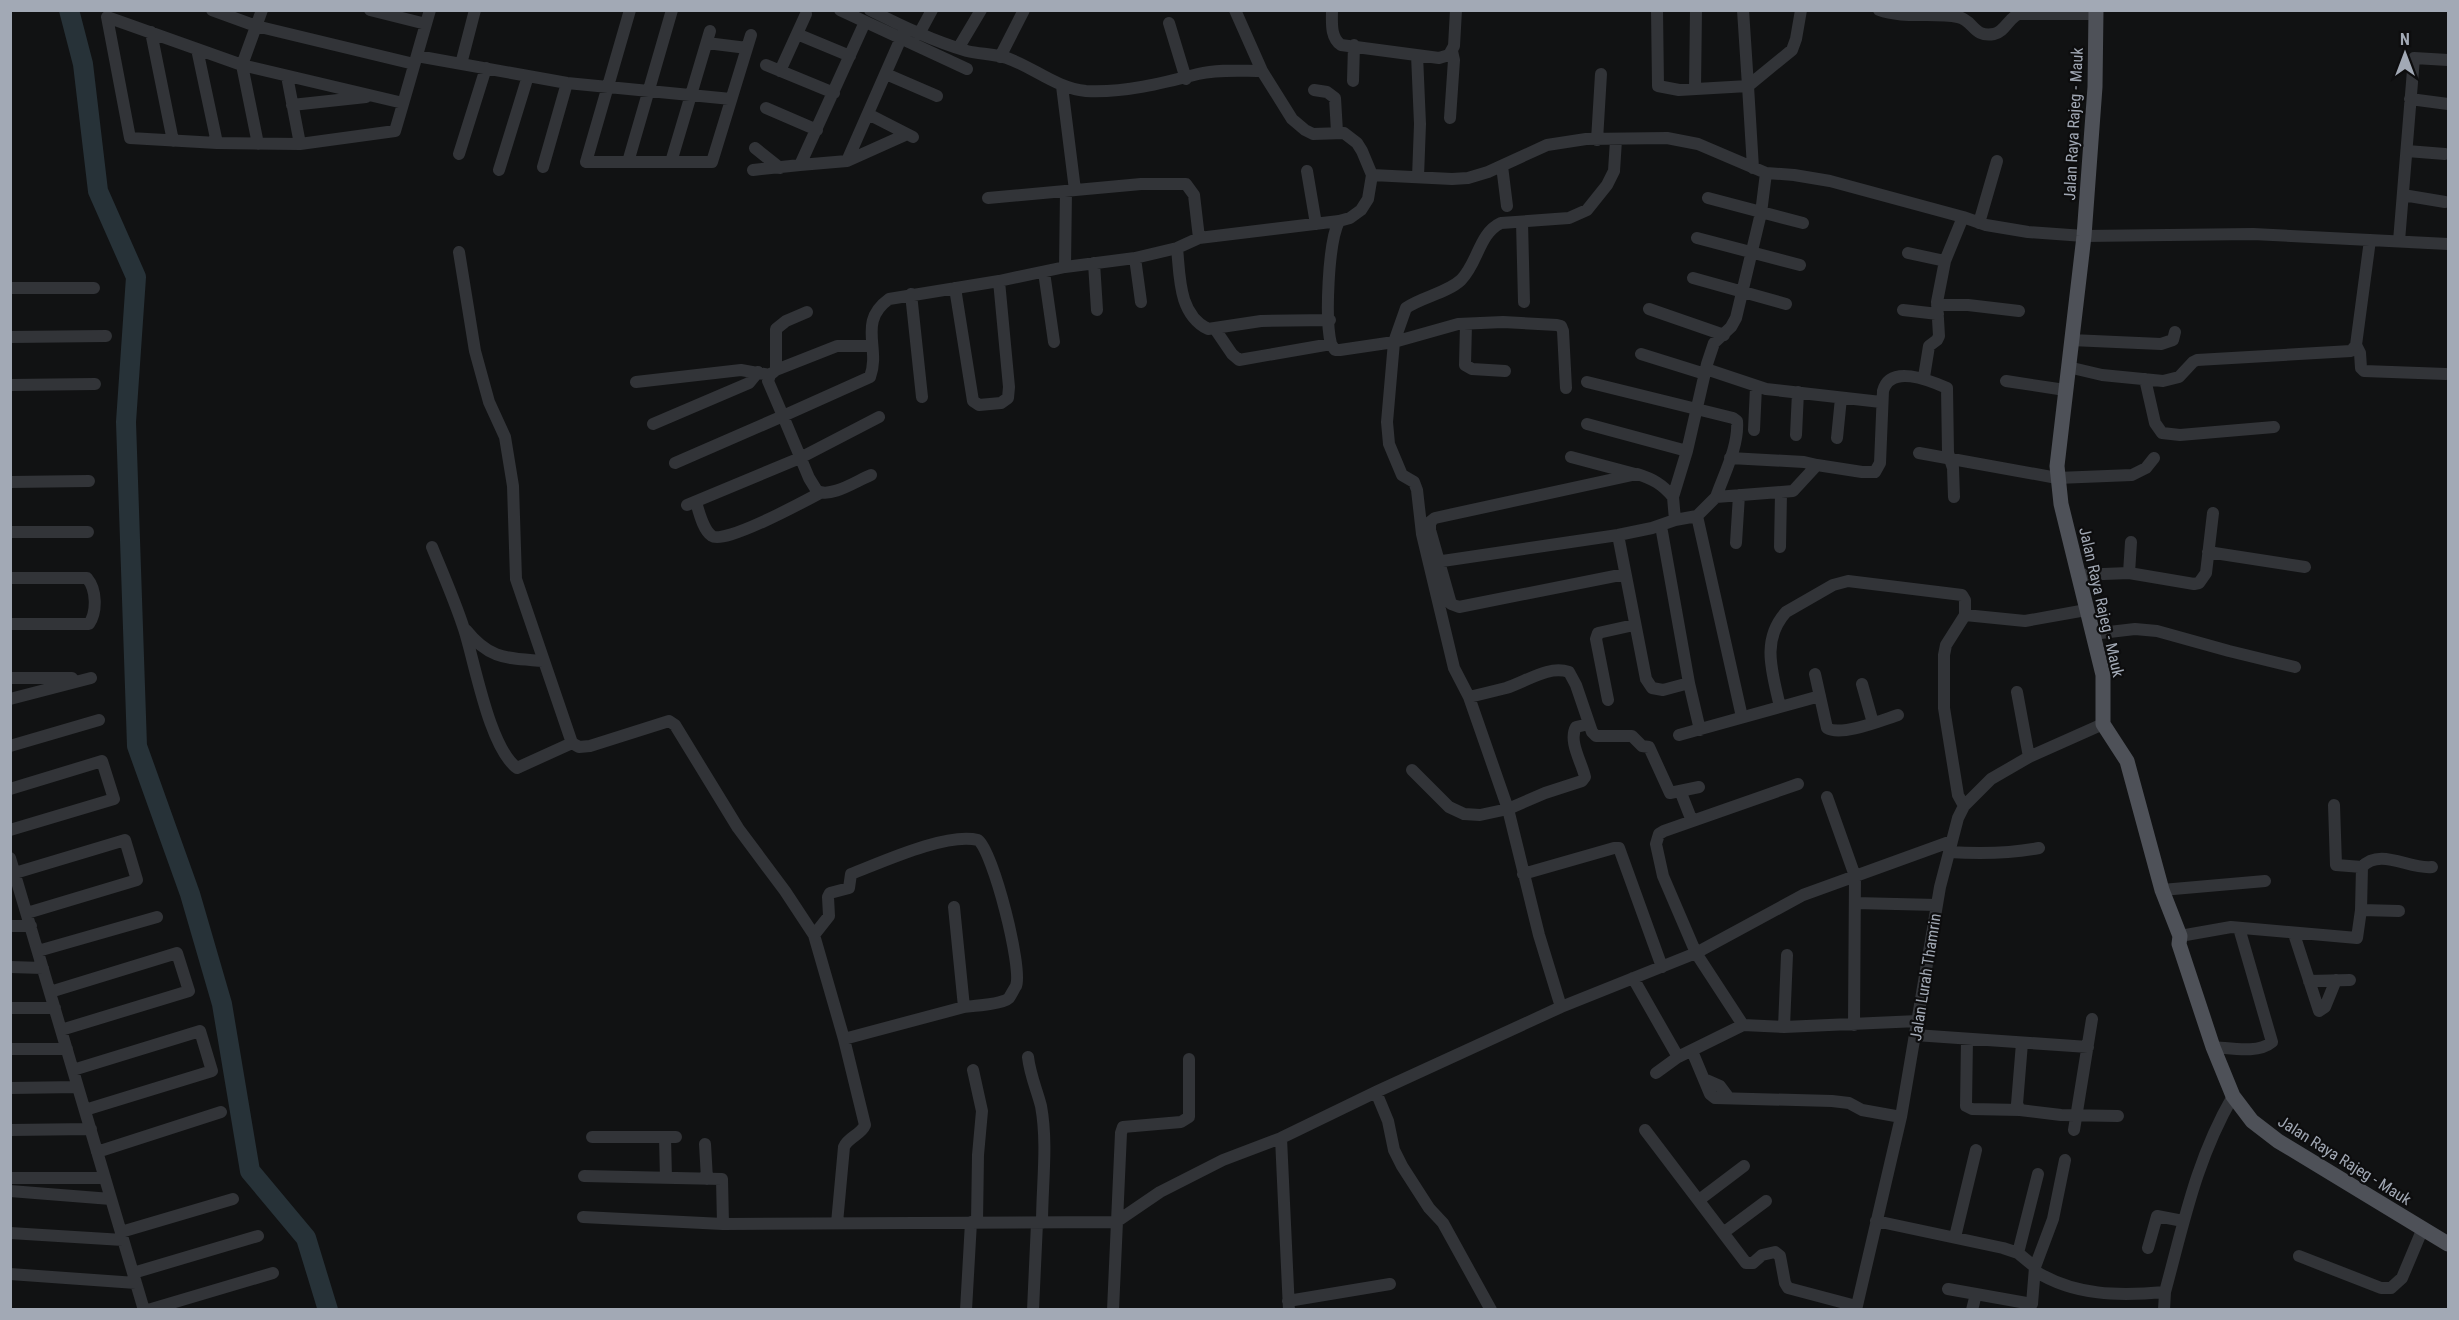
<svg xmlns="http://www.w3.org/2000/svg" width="2459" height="1320" font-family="'Roboto Condensed',sans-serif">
	<rect width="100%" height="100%" fill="#111213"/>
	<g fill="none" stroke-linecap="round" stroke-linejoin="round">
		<path stroke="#273238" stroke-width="20" d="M 69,10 L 83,64 L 98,191 L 136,277 L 126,422 L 137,746 L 190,894 L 222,1004 L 250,1171 L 306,1238 L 328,1310"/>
		<path stroke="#323438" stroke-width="12" d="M 212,10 L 256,26 L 414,64
			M 370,10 L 426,24
			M 630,10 L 586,162 L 712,162 L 751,35
			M 840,10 L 967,69
			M 870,10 C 902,26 933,41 967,51 C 980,54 994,54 1007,58 C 1035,68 1056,88 1086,91 C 1124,93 1163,83 1198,74 C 1219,69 1241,71 1262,71
			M 1332,10 C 1332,22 1330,37 1341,45 L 1439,58 L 1449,55 L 1454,46 L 1456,10
			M 1657,10 L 1658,86 L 1679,90 L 1748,86 L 1743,10
			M 1879,10 C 1903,19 1933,12 1958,17 C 1974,20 1973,38 1994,34 C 2005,32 2009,17 2019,14 L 2096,14
			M 1169,23 L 1186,79
			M 151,32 L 173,141
			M 797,34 L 850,56
			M 919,34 L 932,10
			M 707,43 L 747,48
			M 959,47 L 981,10
			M 197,49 L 217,143
			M 1417,55 L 1420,124 L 1418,177
			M 417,56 L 567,83 L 731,99
			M 1000,57 L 1024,10
			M 461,64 L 475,10
			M 766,65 L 834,93
			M 780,71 L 806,14
			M 886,74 L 937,96
			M 287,76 L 300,144
			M 1353,81 L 1354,45
			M 1062,86 L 1075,190
			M 1695,89 L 1696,10
			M 1314,90 L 1327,92 L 1335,98 L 1337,132
			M 2410,99 L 2448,104
			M 403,103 L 242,65 L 107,17 L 130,138 L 217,143 L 300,144 L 395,131 C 407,91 418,51 430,10
			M 292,105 L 366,97
			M 766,108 L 817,130
			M 868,114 L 913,137
			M 1450,118 L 1454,60 L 1452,51
			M 1597,140 L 1601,74
			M 258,144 L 242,65 L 262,10
			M 755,148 L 780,168
			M 2407,151 L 2445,154
			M 459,154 L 486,68
			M 847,161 L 905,29
			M 628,162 L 672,10
			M 671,162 L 710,31
			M 800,165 L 847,161 L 905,135
			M 1502,166 L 1507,206
			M 543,167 L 567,83
			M 1753,168 L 1748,86 L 1792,50 L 1796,39 L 1801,10
			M 499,170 L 528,76
			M 753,170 L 800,165 L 865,22
			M 1307,171 L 1316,224
			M 1372,175 L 1452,179 L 1468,178 L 1488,172 L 1547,145 L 1586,139 L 1667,138 L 1698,144 L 1766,173 L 1794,175 L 1830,181 L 1963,217 L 1986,225 L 2028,232 L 2084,236 L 2253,234 L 2448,244
			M 2403,195 L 2445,202
			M 988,198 L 1141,184 L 1186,184 L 1194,195 L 1199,238
			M 1708,198 L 1803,223
			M 1339,221 C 1328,243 1325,320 1331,344 L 1335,350 L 1340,350 L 1394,342 L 1387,422 L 1389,444 L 1402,475 L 1414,482 L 1417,490 L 1422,534 L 1454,668 L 1469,697 L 1508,809 L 1539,935 L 1561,1007
			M 1522,222 L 1524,302
			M 1979,223 L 1997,161
			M 1697,238 L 1800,265
			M 2399,241 L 2414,58 L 2448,60
			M 1177,248 C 1180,276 1178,314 1208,329 L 1261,321 L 1330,320
			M 459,252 L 475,351 L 489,402 L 505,437 L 513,486 L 516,579 L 572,743 L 579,747 L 590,746 L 669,721 L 675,725 L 738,828 L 785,891 L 814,935 L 844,1039 L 865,1125 C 861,1135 848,1137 844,1147 L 837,1223
			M 1908,253 L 1945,261 L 1963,217
			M 1135,258 L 1141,302
			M 1094,263 L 1097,310
			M 1065,267 L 1066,191
			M 1044,272 L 1054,342
			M 1693,278 L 1786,304
			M 10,288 L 94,288
			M 955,288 L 973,401 L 979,405 L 1001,403 L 1008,398 L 1009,387 L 999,281
			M 911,294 L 922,397
			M 1937,305 L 1968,305 L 2019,311
			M 1649,309 L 1724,335
			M 1903,310 L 1938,314
			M 1466,324 L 1465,365 L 1472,369 L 1505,371
			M 1215,329 L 1232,354 L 1239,360 L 1331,344
			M 10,337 L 106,336
			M 2071,340 L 2161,344 L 2173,340 L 2175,332
			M 1394,342 L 1406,308 C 1422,297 1447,293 1461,280 C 1478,263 1479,233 1501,223 L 1569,218 L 1587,210 L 1607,185 L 1614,171 L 1616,140
			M 1394,342 L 1458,324 L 1503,322 L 1557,325 L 1561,326 L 1563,331 L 1566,388
			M 2356,345 L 2360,353 L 2361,368 L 2364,371 L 2446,374
			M 1641,354 L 1705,374
			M 2068,367 L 2102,375 L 2163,381 L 2179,377 L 2193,362 L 2197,360 L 2351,351 L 2356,345 L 2370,240
			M 1706,369 L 1766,389 L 1881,402
			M 776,370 L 776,329 L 786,321 L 807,312
			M 1924,377 L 1929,346 L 1937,340 L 1939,336 L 1937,302 L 1945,261
			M 2145,379 L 2155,423 L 2162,433 L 2180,435 L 2274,427
			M 2006,381 L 2065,390
			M 636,382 L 741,370 L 770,375
			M 1587,382 L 1733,418 L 1737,421 C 1739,446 1724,474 1716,497
			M 10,385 L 95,384
			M 653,424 L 749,383 L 758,372
			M 1587,424 L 1687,451
			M 1754,430 L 1756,387
			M 1796,435 L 1798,392
			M 1837,438 L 1841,398
			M 1919,453 L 2057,478 L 2132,475 L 2146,468 L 2154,458
			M 1571,457 L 1635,474
			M 1730,458 L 1804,462 L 1817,465
			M 675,463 L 783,416 L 768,381 L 770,375 L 776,370 L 837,346 L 871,346
			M 871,475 C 856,481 832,498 817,491 L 809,478 L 783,416 L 870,377 C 881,348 857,322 889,299 L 999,281 L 1065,267 L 1135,258 L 1177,248 L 1199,238 L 1339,221 L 1350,218 L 1361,210 L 1368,199 L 1372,175 L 1362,151 L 1357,143 L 1344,133 L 1313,134 L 1305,130 L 1292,119 L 1262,71 L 1235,10
			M 10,482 L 89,481
			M 696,502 C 699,512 703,530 712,536 C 724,545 805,501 820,493
			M 687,505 L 800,458 L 879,417
			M 1697,516 L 1716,497 L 1793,491 L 1817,465 L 1862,472 L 1875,472 L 1880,463 L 1883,391 C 1890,364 1929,380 1947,388 L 1948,453 L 1953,468 L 1954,497
			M 1675,520 L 1697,516 L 1742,717
			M 10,532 L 88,532
			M 1618,535 L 1646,679 L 1652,688 L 1663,690 L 1689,683 L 1661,526
			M 1736,543 L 1739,495
			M 432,547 C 443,574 455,601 464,629 C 475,663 489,747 517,768 L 572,743
			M 1780,547 L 1781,493
			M 2208,552 L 2305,567
			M 1429,563 L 1618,535 L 1652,528 L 1675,520 L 1673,497 L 1687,451 L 1707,364 L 1714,343 L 1731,327 L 1736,318 L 1761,213 L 1766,173
			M 2129,573 L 2131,542
			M 1625,574 L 1459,607 L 1451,604 L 1430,530 L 1430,522 L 1435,518 L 1637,474 C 1653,479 1662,484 1673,497
			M 2078,575 L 2129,573 L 2194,584 L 2199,583 L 2206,573 L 2213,513
			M 10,578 L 87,578 C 97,590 97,612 89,624 L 10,624
			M 1965,615 L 2025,621 L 2086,610
			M 466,630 C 490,660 507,658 543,661
			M 2092,634 L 2135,629 L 2157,631 L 2229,651 L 2295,667
			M 1815,674 L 1827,728 C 1841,737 1882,720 1898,715
			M 10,678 L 72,678
			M 1689,683 L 1700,730
			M 1862,684 L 1873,723
			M 2017,692 L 2029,757
			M 1469,697 C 1482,694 1494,691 1506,688 C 1526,682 1548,665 1569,672 L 1576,685 L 1592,732 L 1596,736 L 1632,736 L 1642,746 L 1649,747 L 1670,793 L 1699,787
			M 10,699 L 91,678
			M 1608,700 L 1596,639 L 1598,633 L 1634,625
			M 1780,707 C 1773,674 1760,641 1786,612 L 1833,585 L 1848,581 L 1962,595 L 1965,600 L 1965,615 L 1946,645 L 1944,655 L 1944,708 L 1958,795 L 1964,806
			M 1679,735 L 1820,696
			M 10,746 L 99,720
			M 1412,770 L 1449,807 L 1464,814 L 1480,815 L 1508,809 L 1545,793 L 1582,781 L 1585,777 C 1582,763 1568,741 1576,727 L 1589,724
			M 10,789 L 102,761 L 114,799 L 10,830
			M 1681,793 L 1692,821
			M 1827,797 L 1855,876 L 1854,1025
			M 1949,852 C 1981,854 2008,854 2039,848
			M 10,858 L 144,1310
			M 2362,867 C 2380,847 2410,870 2432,867
			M 15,873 L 125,840 L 137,880 L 27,913
			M 1523,874 L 1614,848 L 1619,848 L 1662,967
			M 2162,890 L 2265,881
			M 1855,903 L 1937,905
			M 2361,910 L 2399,911
			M 10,926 L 31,926
			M 2294,934 L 2319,1011 L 2325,1007 L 2336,980
			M 814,935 L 829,916 L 828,897 L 830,893 L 849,888 L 851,874 C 882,862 947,832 978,840 C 993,851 1023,968 1016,986 C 1014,989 1011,995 1009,998 C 1003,1004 974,1006 964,1007
			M 2180,936 L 2231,927 L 2357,938 L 2361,910 L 2362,867 L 2336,865 L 2334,805
			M 38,951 L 157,917
			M 10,967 L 43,968
			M 1633,978 L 1678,1057
			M 2309,981 L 2350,980
			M 50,992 L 177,953 L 189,991 L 61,1030
			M 10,1008 L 55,1008
			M 1743,1025 L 1696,953 L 1663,876 L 1656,844 L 1659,834 L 1664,831 L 1798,784
			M 1784,1027 L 1787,955
			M 1915,1035 L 2088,1047
			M 844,1039 L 964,1007 L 954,907
			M 1967,1039 L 1966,1106 L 1972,1109 L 2020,1110
			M 2022,1043 L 2017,1104 L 2020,1110 L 2061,1115 L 2118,1116
			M 2213,1047 C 2231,1048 2258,1054 2272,1042 L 2239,928
			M 10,1049 L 67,1049
			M 1692,1051 L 1710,1094 L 1715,1098 L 1832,1101 L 1849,1103 L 1862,1110 L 1901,1117
			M 1028,1057 C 1030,1075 1037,1090 1041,1106 C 1048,1144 1042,1185 1042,1223
			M 73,1070 L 200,1031 L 212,1071 L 85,1110
			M 973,1070 L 982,1111 L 978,1155 L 977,1222
			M 1656,1073 L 1678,1057 L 1743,1025 L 1784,1027 L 1918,1021
			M 1704,1079 L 1720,1086 L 1729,1098
			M 10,1088 L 78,1087
			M 1376,1092 L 1388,1121 L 1394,1150 L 1402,1166 L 1429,1208 L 1443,1223 L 1491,1310
			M 10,1130 L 91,1129
			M 1645,1130 L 1746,1263 L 1753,1263 L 1762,1255 L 1775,1252 L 1780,1256 L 1785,1283 L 1788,1288 L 1856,1306
			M 2074,1130 L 2092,1019
			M 592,1137 L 676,1137
			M 665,1137 L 666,1178
			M 1281,1138 L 1289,1310
			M 705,1144 L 707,1179
			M 97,1152 L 221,1112
			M 10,1178 L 105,1178
			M 10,1191 L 111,1199
			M 1699,1200 L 1744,1166
			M 583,1217 L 723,1224 L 722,1179 L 584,1176
			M 1876,1221 L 2003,1248 L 2018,1253 L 2035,1267
			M 723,1224 L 1116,1222 L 1160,1192 L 1223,1160 L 1281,1138 L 1378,1091 L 1561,1007 L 1696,953 L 1803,895 L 1952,841
			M 121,1232 L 233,1199
			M 10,1233 L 123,1240
			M 1723,1233 L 1766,1201
			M 1955,1237 L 1976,1150
			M 2148,1248 L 2157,1216 L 2183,1221
			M 2018,1253 L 2038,1174
			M 2299,1256 L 2381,1288 L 2391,1288 L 2402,1278 L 2423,1228
			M 2035,1271 C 2075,1296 2119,1296 2165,1292
			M 133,1273 L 258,1236
			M 10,1274 L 136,1283
			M 1948,1289 L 2032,1304 L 2035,1267 L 2053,1219 L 2065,1160
			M 1288,1301 L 1390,1284
			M 148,1310 L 273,1273
			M 966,1310 L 971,1222
			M 1033,1310 L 1037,1223
			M 1113,1310 L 1121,1133 L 1123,1127 L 1181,1122 L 1189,1117 L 1189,1059
			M 1856,1310 L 1901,1117 L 1940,887 L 1958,818 L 1964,806 L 1991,779 L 2029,757 L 2103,724
			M 1972,1310 L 1976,1294
			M 2164,1310 L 2165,1292 C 2184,1222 2196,1160 2233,1096"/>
		<path stroke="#4e5158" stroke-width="15" d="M 2096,10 L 2095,87 L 2084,236 L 2057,466 L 2061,504 L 2103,675 L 2103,724 L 2127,761 L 2162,890 L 2180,936 L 2179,944 L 2213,1047 L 2233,1096 L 2252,1121 L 2278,1141 L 2448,1244"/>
	</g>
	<g text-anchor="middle" stroke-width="4.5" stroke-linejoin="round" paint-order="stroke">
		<g font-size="16" fill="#a2a9b5" stroke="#0d0d0e">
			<text transform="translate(2073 124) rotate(-87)" y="6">Jalan Raya Rajeg - Mauk</text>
			<text transform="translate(2102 602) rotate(77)" y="6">Jalan Raya Rajeg - Mauk</text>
			<text transform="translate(1925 977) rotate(-81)" y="6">Jalan Lurah Thamrin</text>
			<text transform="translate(2345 1160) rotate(32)" y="6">Jalan Raya Rajeg - Mauk</text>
		</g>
	</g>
	<rect width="2459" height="1320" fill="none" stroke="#a2a9b5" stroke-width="24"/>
	<g transform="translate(2405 54)" stroke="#0d0d0e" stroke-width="4.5" paint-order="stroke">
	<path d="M0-4.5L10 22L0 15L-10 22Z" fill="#a2a9b5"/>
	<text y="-9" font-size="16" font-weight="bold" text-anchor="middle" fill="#a2a9b5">N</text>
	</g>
</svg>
